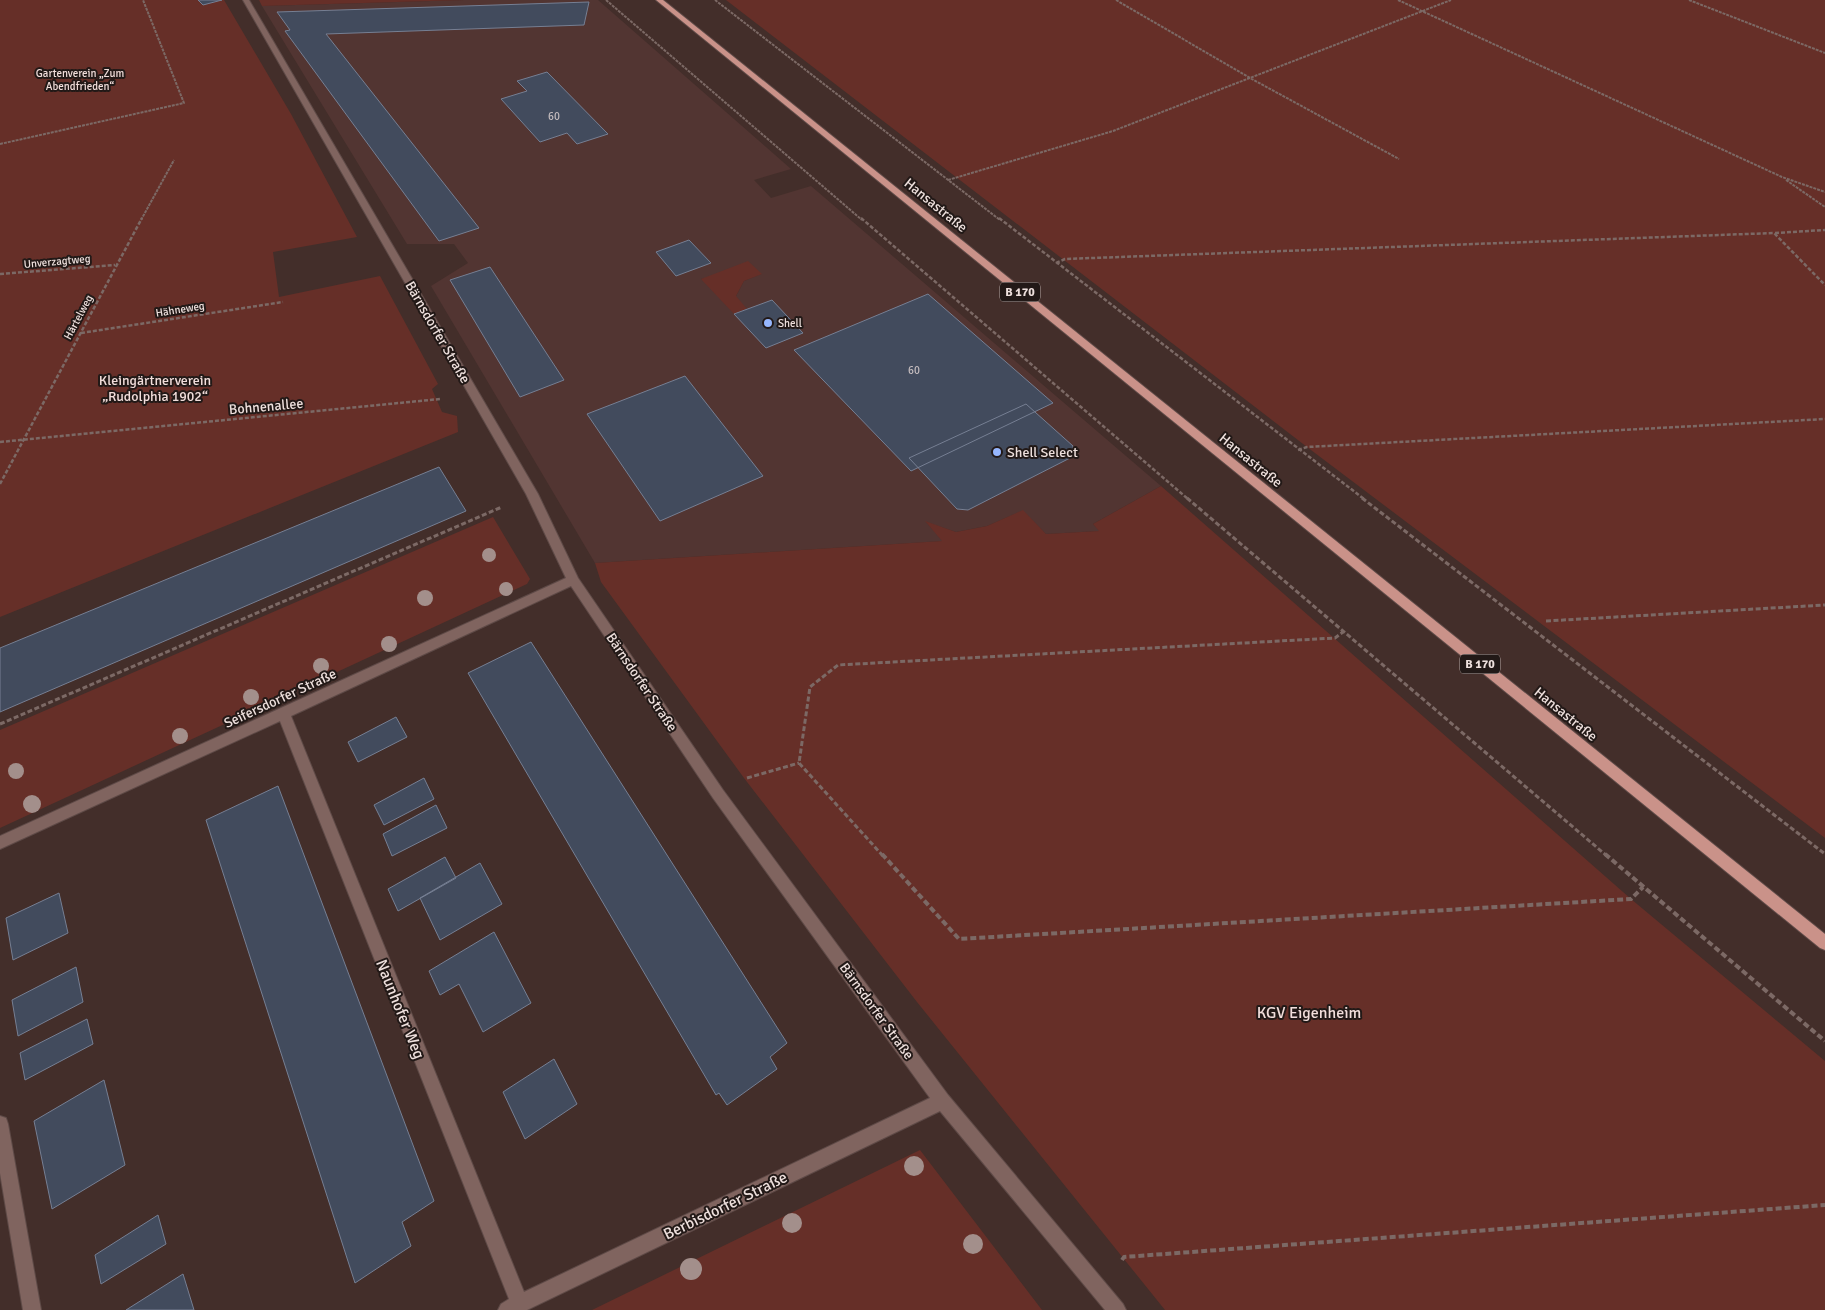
<svg xmlns="http://www.w3.org/2000/svg" width="1825" height="1310" font-family="Signika,sans-serif">
	<rect width="100%" height="100%" fill="#432e2a"/>
	<path fill="#523532" fill-rule="evenodd" d="M 464,0 L 598,0 L 791,169 L 754,180 L 771,198 L 811,186 L 1161,486 L 1093,524 L 1100,531 L 1046,534 L 1022,511 L 987,526 L 956,532 L 926,522 L 943,541 L 595,563 L 431,286 L 468,263 L 454,244 L 407,244 L 262,6 ZM 761,274 L 744,281 L 736,296 L 701,279 Z"/>
	<path fill="#662f28" d="M 0,0 L 224,0 L 291,114 L 357,237 L 273,252 L 279,297 L 380,276 L 438,384 L 432,389 L 442,412 L 457,416 L 458,432 L 0,617 Z
		M 259,0 L 464,0 L 262,6 Z
		M 726,0 L 1825,0 L 1825,838 L 1307,447 Z
		M 748,261 L 762,274 L 744,281 L 736,296 L 747,309 L 734,314 L 701,279 Z
		M 1161,486 L 1631,899 L 1825,1061 L 1825,1310 L 1165,1310 L 917,1002 L 744,778 L 601,582 L 595,563 L 942,541 L 925,521 L 956,532 L 987,526 L 1023,510 L 1046,534 L 1099,531 L 1093,524 Z
		M 493,517 L 530,579 L 527,584 L 0,828 L 0,730 Z
		M 920,1150 L 1042,1310 L 592,1310 Z"/>
	<path fill="#424b5d" stroke="#767f93" d="M 198,0 L 222,0 L 203,5 Z
		M 589,2 L 584,25 L 326,34 L 479,228 L 439,241 L 285,31 L 290,30 L 277,12 Z
		M 547,72 L 608,134 L 577,144 L 567,133 L 540,142 L 501,99 L 527,91 L 517,81 Z
		M 689,240 L 711,263 L 676,276 L 656,252 Z
		M 490,267 L 564,380 L 520,397 L 450,280 Z
		M 928,294 L 1053,403 L 911,471 L 794,350 Z
		M 772,300 L 803,333 L 766,348 L 734,314 Z
		M 685,376 L 763,476 L 660,521 L 587,414 Z
		M 1026,404 L 1073,446 L 1070,458 L 968,510 L 957,509 L 909,458 Z
		M 439,467 L 466,511 L 0,712 L 0,648 Z
		M 531,642 L 787,1043 L 770,1057 L 777,1069 L 727,1105 L 719,1093 L 716,1095 L 468,673 Z
		M 396,717 L 407,737 L 358,762 L 348,742 Z
		M 424,778 L 434,799 L 384,825 L 374,805 Z
		M 278,786 L 434,1201 L 402,1222 L 411,1246 L 355,1283 L 206,820 Z
		M 436,805 L 447,828 L 392,856 L 383,834 Z
		M 445,857 L 456,878 L 398,911 L 388,889 Z
		M 480,863 L 502,904 L 440,940 L 420,898 Z
		M 59,893 L 68,933 L 13,960 L 6,918 Z
		M 494,932 L 531,1003 L 483,1032 L 459,984 L 440,995 L 429,971 Z
		M 76,967 L 83,1002 L 18,1036 L 12,1000 Z
		M 87,1019 L 93,1044 L 25,1080 L 20,1053 Z
		M 554,1059 L 577,1104 L 525,1139 L 503,1092 Z
		M 104,1080 L 125,1165 L 52,1209 L 34,1121 Z
		M 158,1215 L 166,1244 L 101,1284 L 95,1255 Z
		M 183,1274 L 194,1310 L 126,1310 Z"/>
	<g fill="none" stroke-linecap="round" stroke-linejoin="round">
		<g stroke="#5e4a47" stroke-width="2">
			<path id="minor" d="M 243,0 L 249,0 L 538,494 L 578,578 L 723,790 L 948,1095 L 1123,1304 L 1126,1310 L 1105,1310 L 940,1111 L 527,1310 L 498,1310 L 501,1304 L 509,1299 L 280,721 L 0,849 L 0,836 L 566,578 L 526,494 ZM 571,586 L 713,798 L 930,1098 L 524,1292 L 291,716 Z
				M 0,1116 L 6,1118 L 8,1124 L 41,1310 L 23,1310 L 0,1173 Z"/>
		</g>
		<g stroke="#5e4a47" stroke-width="2">
			<path id="major" d="M 656,0 L 663,0 L 1825,934 L 1825,950 L 1820,948 Z"/>
		</g>
		<path stroke="#7c6965" stroke-width="2" stroke-dasharray="3 1" stroke-linecap="butt" d="M 606,0 L 862,220
			M 715,0 L 1000,220
			M 1116,0 L 1250,78 L 1399,159
			M 1398,0 L 1782,177 L 1825,192
			M 1689,0 L 1825,53
			M 0,144 L 184,103 L 143,0
			M 948,180 L 1113,131 L 1451,0
			M 1786,180 L 1825,207
			M 141,220 L 174,160"/>
		<path stroke="#7c6965" stroke-width="2.5" stroke-dasharray="4 2" stroke-linecap="butt" d="M 861,218 L 1188,499
			M 999,218 L 1364,499
			M 1775,233 L 1825,230
			M 1056,263 L 1065,259 L 1774,233 L 1825,285
			M 0,274 L 115,265
			M 81,333 L 283,302
			M 0,442 L 440,399
			M 1298,450 L 1307,447 L 1825,419
			M 0,484 L 142,218"/>
		<path stroke="#7c6965" stroke-width="3" stroke-dasharray="5 2.5" stroke-linecap="butt" d="M 1187,498 L 1607,856
			M 1362,498 L 1825,854
			M 1546,621 L 1825,605
			M 0,724 L 502,507
			M 747,778 L 799,763
			M 883,856 L 799,763 L 810,687 L 838,665 L 1335,638 L 1343,632"/>
		<path stroke="#7c6965" stroke-width="4" stroke-dasharray="6 3" stroke-linecap="butt" d="M 882,854 L 959,939 L 1631,899 L 1643,887
			M 1605,854 L 1825,1041
			M 1122,1260 L 1124,1257 L 1825,1205"/>
		<use href="#minor" fill="#80645f" fill-rule="evenodd"/>
		<use href="#major" fill="#ca9289" fill-rule="evenodd"/>
	</g>
	<g fill="#a38f8b">
		<circle cx="489" cy="555" r="7"/>
		<circle cx="506" cy="589" r="7"/>
		<circle cx="425" cy="598" r="8"/>
		<circle cx="389" cy="644" r="8"/>
		<circle cx="321" cy="666" r="8"/>
		<circle cx="251" cy="697" r="8"/>
		<circle cx="180" cy="736" r="8"/>
		<circle cx="16" cy="771" r="8"/>
		<circle cx="32" cy="804" r="9"/>
		<circle cx="914" cy="1166" r="10"/>
		<circle cx="792" cy="1223" r="10"/>
		<circle cx="973" cy="1244" r="10"/>
		<circle cx="691" cy="1269" r="11"/>
	</g>
	<g fill="#96b6fd" stroke="#221917" stroke-width="2">
		<circle cx="768" cy="323" r="5"/>
		<circle cx="997" cy="452" r="5"/>
	</g>
	<g text-anchor="middle" stroke-width="4" stroke-linejoin="round" paint-order="stroke">
		<g font-size="11" fill="#f2dedb" stroke="#221917">
			<text x="80" y="77">Gartenverein „Zum<tspan x="80" dy="13">Abendfrieden“</tspan></text>
		</g>
		<g font-size="11" fill="#c3bbbd">
			<text x="554" y="120">60</text>
			<text x="914" y="374">60</text>
		</g>
		<g font-size="11" fill="#eee0dd" stroke="#221917">
			<text transform="translate(57 261) rotate(-5)" y="4">Unverzagtweg</text>
			<text transform="translate(180 309) rotate(-9)" y="4">Hähneweg</text>
			<text transform="translate(78 317) rotate(-62)" y="4">Härtelweg</text>
		</g>
		<g font-size="11" fill="#eee0dd" stroke="#221917" text-anchor="start">
			<text x="778" y="327">Shell</text>
		</g>
		<g fill="#221917" stroke="#b1a4a2" stroke-width="1">
			<rect x="1000" y="282.5" width="40" height="19" rx="4"/>
			<rect x="1460" y="654.5" width="40" height="19" rx="4"/>
		</g>
		<g font-size="12" font-weight="bold" fill="#eee0dd">
			<text x="1020" y="296">B 170</text>
			<text x="1480" y="668">B 170</text>
		</g>
		<g font-size="14" fill="#eee0dd" stroke="#221917">
			<text transform="translate(936 205) rotate(39)" y="5">Hansastraße</text>
			<text transform="translate(438 332) rotate(60)" y="5">Bärnsdorfer Straße</text>
			<text transform="translate(266 406) rotate(-5)" y="5">Bohnenallee</text>
			<text transform="translate(1251 460) rotate(39)" y="5">Hansastraße</text>
			<text transform="translate(642 682) rotate(56)" y="5">Bärnsdorfer Straße</text>
			<text transform="translate(280 698) rotate(-25)" y="5">Seifersdorfer Straße</text>
			<text transform="translate(1566 714) rotate(39)" y="5">Hansastraße</text>
			<text transform="translate(877 1011) rotate(54)" y="5">Bärnsdorfer Straße</text>
		</g>
		<g font-size="14" fill="#f2dedb" stroke="#221917">
			<text x="155" y="385">Kleingärtnerverein<tspan x="155" dy="16">„Rudolphia 1902“</tspan></text>
		</g>
		<g font-size="14" fill="#eee0dd" stroke="#221917" text-anchor="start">
			<text x="1007" y="457">Shell Select</text>
		</g>
		<g font-size="16" fill="#eee0dd" stroke="#221917">
			<text transform="translate(401 1009) rotate(68)" y="6">Naunhofer Weg</text>
			<text transform="translate(725 1205) rotate(-26)" y="6">Berbisdorfer Straße</text>
		</g>
		<g font-size="16" fill="#f2dedb" stroke="#221917">
			<text x="1309" y="1018">KGV Eigenheim</text>
		</g>
	</g>
</svg>
